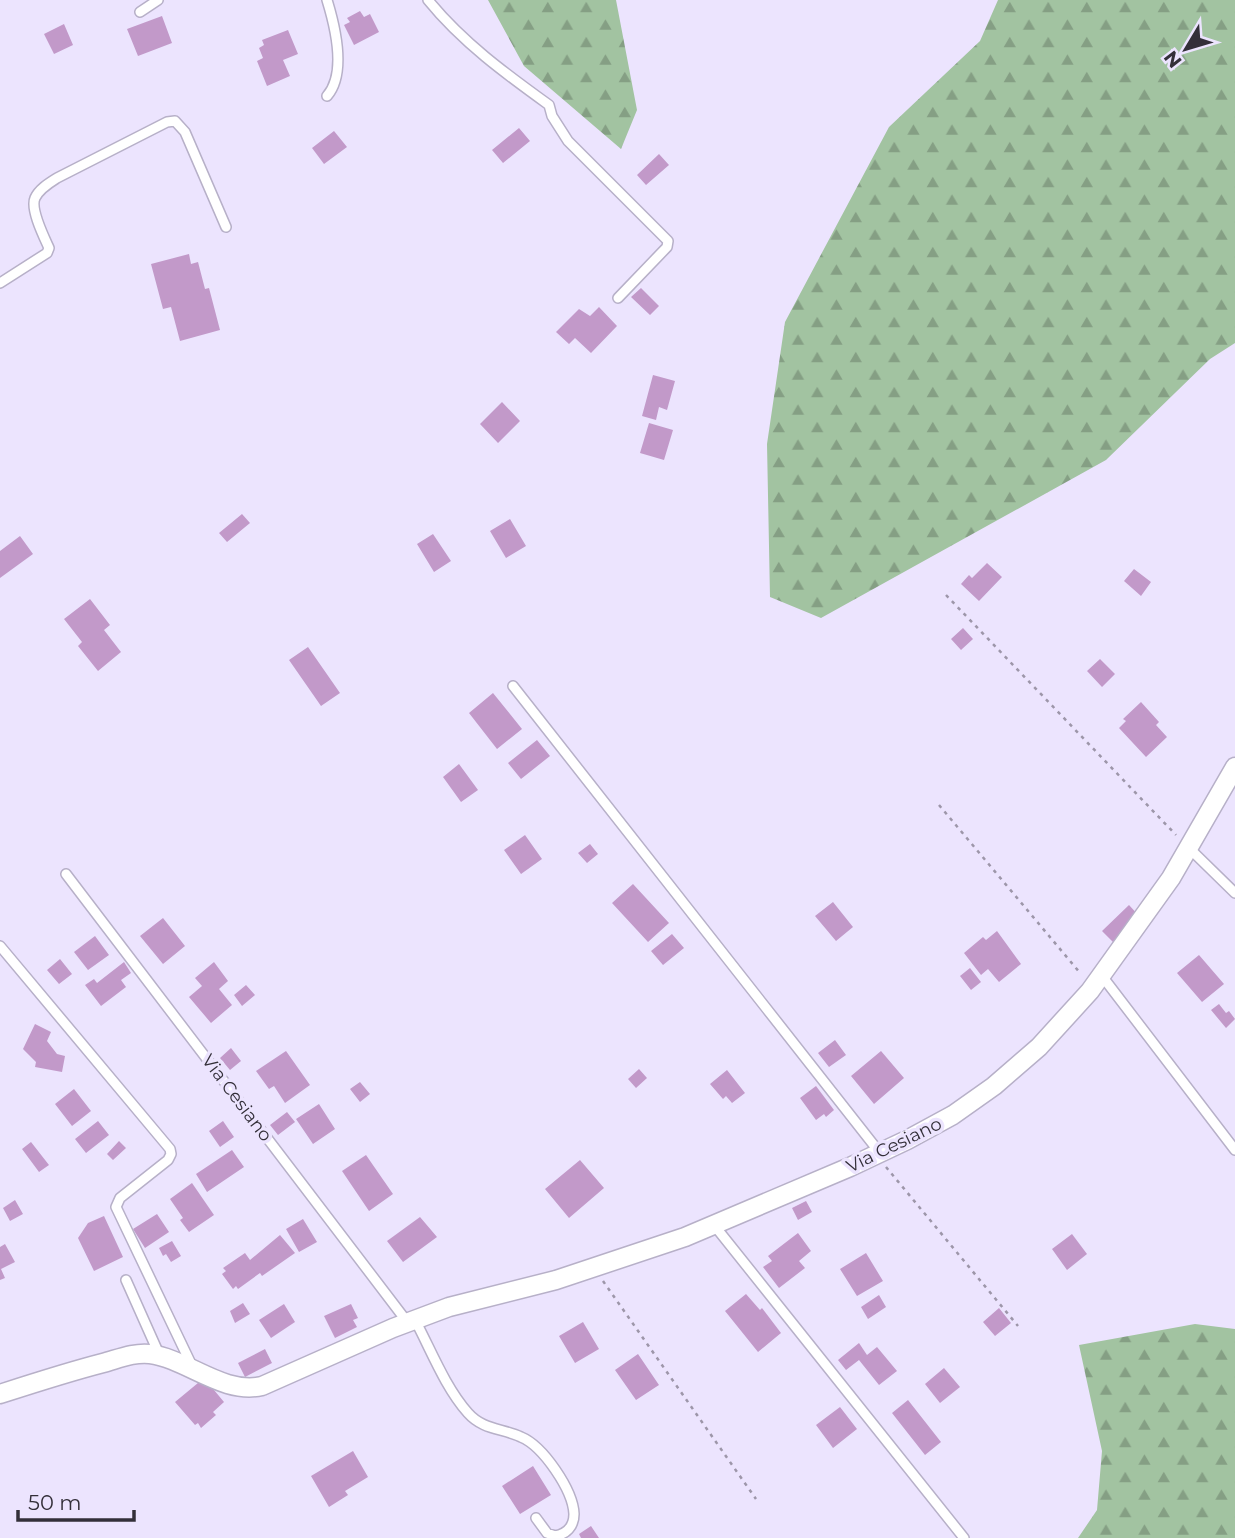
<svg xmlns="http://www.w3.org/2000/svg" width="1235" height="1538" font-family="Montserrat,sans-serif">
	<defs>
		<pattern id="forest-firs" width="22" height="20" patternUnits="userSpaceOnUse" patternTransform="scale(1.75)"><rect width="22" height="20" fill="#a2c3a1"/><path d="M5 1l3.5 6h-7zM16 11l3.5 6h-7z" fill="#859f84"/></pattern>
	</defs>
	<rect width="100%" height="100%" fill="#ece4fe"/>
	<path fill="url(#forest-firs)" d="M 488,0 L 616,0 L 637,110 L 621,149 L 524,66 Z
		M 998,0 L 1235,0 L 1235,343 L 1210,359 L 1106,460 L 821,618 L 770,597 L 767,444 L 785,322 L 889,127 L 980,41 Z
		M 1195,1324 L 1235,1329 L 1235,1538 L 1078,1538 L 1097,1510 L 1102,1451 L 1079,1345 Z"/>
	<path fill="#c299c9" d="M 360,11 L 364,17 L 370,14 L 379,32 L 354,45 L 344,25 L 350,22 L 347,18 Z
		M 162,16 L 172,43 L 138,56 L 127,29 Z
		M 64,24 L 73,45 L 54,54 L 44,34 Z
		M 288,30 L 298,54 L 283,60 L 290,76 L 267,86 L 257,61 L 263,58 L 259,48 L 264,45 L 262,40 Z
		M 519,128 L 530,141 L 503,163 L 492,150 Z
		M 334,131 L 347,147 L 324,164 L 312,148 Z
		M 659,154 L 669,165 L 646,185 L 637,175 Z
		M 189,254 L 191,264 L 198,262 L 205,289 L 209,288 L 220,330 L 180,341 L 171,307 L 163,309 L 151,264 Z
		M 641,288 L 659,306 L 650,315 L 631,297 Z
		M 599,307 L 617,326 L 591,353 L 575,338 L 569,344 L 556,332 L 579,309 L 590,316 Z
		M 653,375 L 675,381 L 667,410 L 659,407 L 656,420 L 642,416 Z
		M 502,402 L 520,421 L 498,443 L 480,424 Z
		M 649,423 L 673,430 L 664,460 L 640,453 Z
		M 242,514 L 250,523 L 227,542 L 219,533 Z
		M 510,519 L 526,546 L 506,558 L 490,531 Z
		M 433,534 L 451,561 L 434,572 L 417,544 Z
		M 20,536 L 33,554 L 0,578 L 0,551 Z
		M 987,563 L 1002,577 L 979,601 L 961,584 L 969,575 L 972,578 Z
		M 1134,569 L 1151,582 L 1141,596 L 1124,581 Z
		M 90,599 L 110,625 L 104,630 L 121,652 L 98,671 L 78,646 L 82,642 L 64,619 Z
		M 963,628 L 973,639 L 961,650 L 951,639 Z
		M 308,647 L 340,693 L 321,706 L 289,660 Z
		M 1100,659 L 1115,674 L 1102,687 L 1087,671 Z
		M 493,693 L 522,729 L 497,749 L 469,713 Z
		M 1141,702 L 1159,722 L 1156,725 L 1167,737 L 1146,757 L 1119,728 L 1126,721 L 1123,719 Z
		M 537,740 L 550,756 L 521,779 L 508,763 Z
		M 459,764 L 478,790 L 461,802 L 443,777 Z
		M 525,835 L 542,859 L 521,874 L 504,850 Z
		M 590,844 L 598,854 L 587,863 L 578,853 Z
		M 633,884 L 669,923 L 648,942 L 612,903 Z
		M 833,902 L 853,927 L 836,941 L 815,916 Z
		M 1129,905 L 1140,917 L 1113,942 L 1102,931 Z
		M 163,918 L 185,946 L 163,964 L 140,936 Z
		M 997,931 L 1021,964 L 999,982 L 988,969 L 981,975 L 964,953 L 983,937 L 986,940 Z
		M 672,934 L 684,948 L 663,965 L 651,951 Z
		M 95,936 L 109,955 L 88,970 L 74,952 Z
		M 1199,955 L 1224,984 L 1202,1002 L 1177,973 Z
		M 60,959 L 72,974 L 59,984 L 47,970 Z
		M 124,962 L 131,973 L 121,980 L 126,987 L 101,1006 L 85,985 L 94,979 L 97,983 Z
		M 214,962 L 228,981 L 219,989 L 232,1005 L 211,1023 L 189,997 L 202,986 L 195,978 Z
		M 970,968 L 981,982 L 971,990 L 960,976 Z
		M 246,985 L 255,995 L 242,1006 L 234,995 Z
		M 1219,1004 L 1226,1013 L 1229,1011 L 1235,1019 L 1226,1028 L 1211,1010 Z
		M 35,1024 L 51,1032 L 47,1041 L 57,1054 L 65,1056 L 62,1072 L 35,1067 L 36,1062 L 23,1049 Z
		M 835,1040 L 846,1055 L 829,1067 L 818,1053 Z
		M 231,1048 L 241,1061 L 230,1070 L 220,1058 Z
		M 286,1051 L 310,1085 L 285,1103 L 274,1086 L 269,1089 L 256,1071 Z
		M 881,1051 L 904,1078 L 874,1104 L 851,1076 Z
		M 639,1069 L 647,1078 L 636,1088 L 628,1079 Z
		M 727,1070 L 745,1093 L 732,1103 L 726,1096 L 723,1099 L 710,1084 Z
		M 360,1082 L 370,1094 L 360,1102 L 350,1089 Z
		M 816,1086 L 834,1110 L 826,1117 L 824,1114 L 816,1120 L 800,1098 Z
		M 74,1089 L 91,1111 L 72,1126 L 55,1104 Z
		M 319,1104 L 335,1129 L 313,1144 L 296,1119 Z
		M 287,1112 L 295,1122 L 278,1135 L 270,1125 Z
		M 98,1121 L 109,1135 L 86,1153 L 75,1139 Z
		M 223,1121 L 234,1137 L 220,1147 L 209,1131 Z
		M 119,1141 L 126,1148 L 113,1160 L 107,1154 Z
		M 31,1142 L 49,1165 L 39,1172 L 22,1149 Z
		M 232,1150 L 244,1167 L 207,1192 L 196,1174 Z
		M 366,1155 L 393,1194 L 369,1211 L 342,1171 Z
		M 580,1160 L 604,1188 L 569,1218 L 545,1189 Z
		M 192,1183 L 214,1215 L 189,1232 L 180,1220 L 183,1218 L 170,1199 Z
		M 15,1200 L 23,1214 L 10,1221 L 3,1208 Z
		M 806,1201 L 812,1212 L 798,1220 L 792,1208 Z
		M 157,1214 L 169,1232 L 145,1248 L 133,1229 Z
		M 104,1216 L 123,1257 L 94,1271 L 78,1238 L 88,1223 Z
		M 420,1217 L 437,1237 L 403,1262 L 387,1241 Z
		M 303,1219 L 317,1242 L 299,1252 L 286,1229 Z
		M 798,1233 L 811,1251 L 799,1261 L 805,1268 L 779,1288 L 763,1267 L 772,1261 L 768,1256 Z
		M 1072,1234 L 1087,1254 L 1067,1270 L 1052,1249 Z
		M 280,1235 L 295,1253 L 262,1276 L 260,1273 L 238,1289 L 236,1286 L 233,1289 L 222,1274 L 226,1271 L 223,1268 L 245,1253 L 250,1260 Z
		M 172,1241 L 181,1256 L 171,1262 L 166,1254 L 163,1256 L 159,1248 Z
		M 5,1244 L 15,1262 L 1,1269 L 5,1278 L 0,1280 L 0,1247 Z
		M 866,1253 L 883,1281 L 857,1296 L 840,1269 Z
		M 746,1294 L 760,1310 L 762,1308 L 781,1333 L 758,1352 L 725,1311 Z
		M 879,1295 L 886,1307 L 868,1319 L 861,1307 Z
		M 243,1303 L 250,1314 L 235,1323 L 230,1311 Z
		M 284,1304 L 295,1322 L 271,1338 L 259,1320 Z
		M 351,1304 L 358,1318 L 353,1320 L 357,1327 L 335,1338 L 324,1316 Z
		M 999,1308 L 1011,1323 L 995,1336 L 983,1322 Z
		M 583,1322 L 599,1349 L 575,1363 L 559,1336 Z
		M 859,1343 L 867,1355 L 877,1347 L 897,1371 L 879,1385 L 859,1360 L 846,1370 L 838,1360 Z
		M 265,1349 L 272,1363 L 245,1377 L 238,1363 Z
		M 638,1354 L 659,1385 L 636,1400 L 615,1370 Z
		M 944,1368 L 960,1387 L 940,1403 L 925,1384 Z
		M 204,1378 L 224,1402 L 213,1412 L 216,1415 L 201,1428 L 198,1423 L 195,1425 L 175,1402 Z
		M 908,1400 L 941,1442 L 925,1455 L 892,1413 Z
		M 840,1407 L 857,1429 L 833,1448 L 816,1425 Z
		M 353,1451 L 368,1477 L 345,1491 L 348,1495 L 329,1507 L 311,1476 Z
		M 533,1466 L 551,1495 L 520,1514 L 502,1486 Z
		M 591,1526 L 599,1538 L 581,1538 L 579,1534 Z"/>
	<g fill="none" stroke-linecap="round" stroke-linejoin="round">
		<g stroke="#b7b0c8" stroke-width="12">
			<path id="lane" d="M 428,0 C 462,42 506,74 549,105 L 552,116 L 568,141 L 668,241 L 667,247 L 618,298
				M 140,12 L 158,0
				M 327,96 C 347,73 335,26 327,0
				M 0,283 L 47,253 L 49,248 C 44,237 30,209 35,198 C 39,189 49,183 57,178 L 167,122 L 175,121 L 185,132 L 226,227
				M 513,686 L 880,1153
				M 1189,848 L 1235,893
				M 66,874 L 408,1323
				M 0,946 L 170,1149 L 171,1154 L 168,1160 L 120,1198 L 116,1207 L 193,1368
				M 1102,976 L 1235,1150
				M 714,1225 L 964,1538
				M 126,1280 L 159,1354
				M 415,1320 C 431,1350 445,1387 468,1413 C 483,1430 502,1428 521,1437 C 543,1446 573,1490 574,1514 C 574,1527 566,1534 555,1536 L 547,1533 L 536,1518"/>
		</g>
		<g stroke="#b7b0c8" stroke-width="21">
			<path id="street" d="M 0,1394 C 34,1383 68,1372 103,1363 C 118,1359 134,1352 150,1354 C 187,1359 223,1395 262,1386 L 393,1328 L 449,1307 L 556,1280 L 685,1237 L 850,1167 L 907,1140 L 953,1115 L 994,1086 L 1039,1047 L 1090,991 L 1171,878 L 1235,767"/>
		</g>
		<path stroke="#9d96a9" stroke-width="2.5" stroke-dasharray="3.5 5" stroke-linecap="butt" d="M 946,595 L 1176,835
			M 939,805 L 1081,974
			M 886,1167 L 1018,1326
			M 603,1281 L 756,1499"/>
		<use href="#lane" stroke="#fff" stroke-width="9"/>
		<use href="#street" stroke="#fff" stroke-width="18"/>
	</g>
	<g text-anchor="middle" stroke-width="7" stroke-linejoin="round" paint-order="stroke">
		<g font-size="18" fill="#332f39" stroke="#ece4fe">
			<text transform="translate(237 1098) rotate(53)" y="6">Via Cesiano</text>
			<text transform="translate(894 1145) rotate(-26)" y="6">Via Cesiano</text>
		</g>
	</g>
	<g transform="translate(1186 49) rotate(232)" stroke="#ece4fe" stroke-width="5" paint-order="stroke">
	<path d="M0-5L12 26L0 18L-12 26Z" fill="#332f39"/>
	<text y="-10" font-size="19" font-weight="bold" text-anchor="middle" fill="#332f39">N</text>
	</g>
	<path d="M18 1510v10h116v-10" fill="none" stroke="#332f39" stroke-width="3.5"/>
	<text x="28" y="1510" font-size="21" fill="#332f39" stroke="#ece4fe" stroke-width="5" paint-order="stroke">50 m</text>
</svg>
